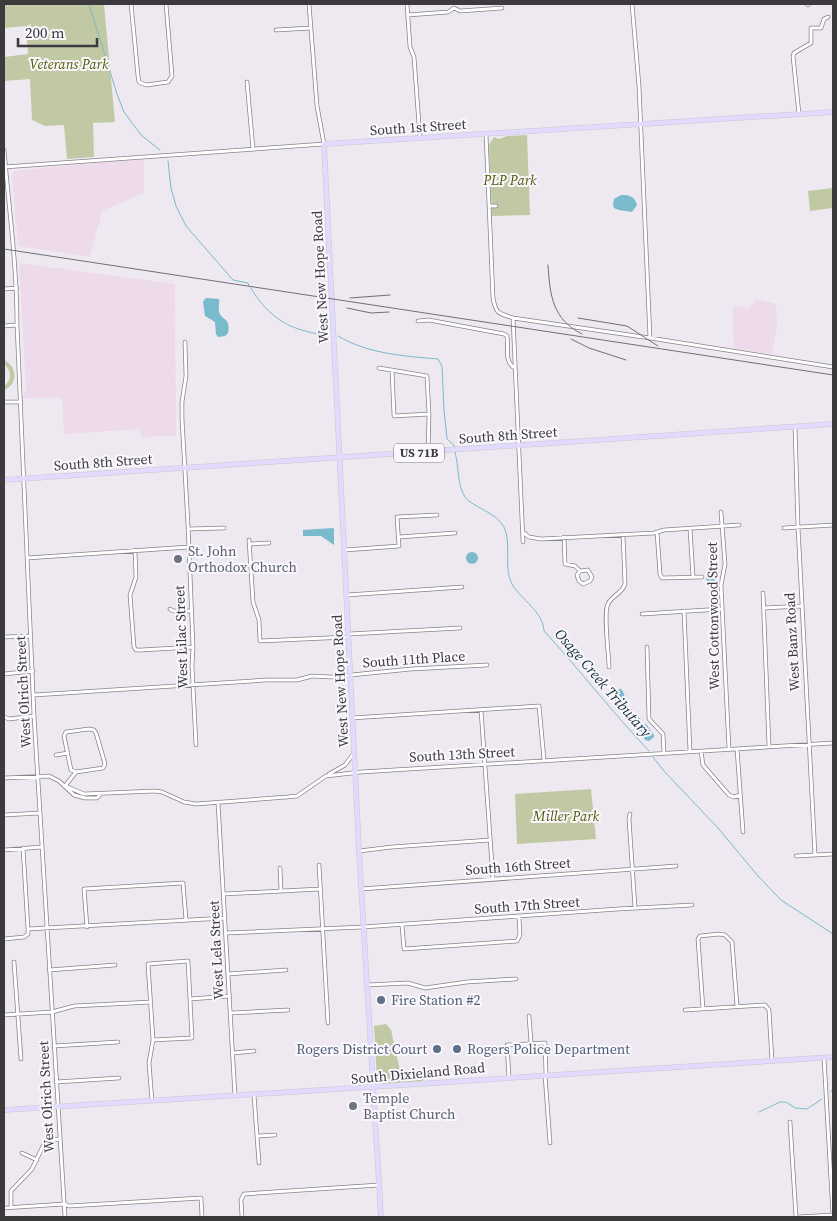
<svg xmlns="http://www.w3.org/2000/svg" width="837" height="1221" font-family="'Source Serif 4',serif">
	<rect width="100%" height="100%" fill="#eee9f1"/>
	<path fill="#eddbeb" d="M 144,160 L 144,193 L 102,211 L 90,257 L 18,246 L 12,174 L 14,171 L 103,162 Z
		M 19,263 L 175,284 L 176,436 L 141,437 L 140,429 L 64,434 L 62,398 L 22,398 L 26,389 Z
		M 757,299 L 776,304 L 777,326 L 772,354 L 734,349 L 733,306 L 749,308 Z"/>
	<path fill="#c1c9a4" d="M 4,4 L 104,4 L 115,122 L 93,123 L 94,157 L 67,159 L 64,125 L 45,126 L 32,120 L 30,79 L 4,81 L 4,57 L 28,54 L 26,26 L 4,28 Z
		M 527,135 L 530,215 L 492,216 L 489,145 L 494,137 L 499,139 L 507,136 Z
		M 833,188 L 833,208 L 810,211 L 808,191 Z
		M 4,360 C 18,367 18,384 4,390 L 4,386 C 12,380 12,371 4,364 Z
		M 591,789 L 596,839 L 517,844 L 515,794 Z
		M 386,1024 L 391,1030 L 401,1075 L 424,1070 L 424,1080 L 422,1081 L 381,1084 L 377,1081 L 374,1026 Z"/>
	<path fill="#7abacd" d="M 621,195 C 629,195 635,196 637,205 L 632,212 L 619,210 L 614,208 L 613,204 L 614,199 Z
		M 207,298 L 219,299 C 220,303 218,308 219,312 C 222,321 231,317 228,333 L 225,336 L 218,337 L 216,334 L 215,322 L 205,316 L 203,302 L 205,299 Z
		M 333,528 L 334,529 L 334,545 L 321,536 L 303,536 L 303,530 Z
		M466 558a6 6 0 1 1 12 0a6 6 0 1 1-12 0Z
		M 717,572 L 715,587 L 707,587 L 706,573 Z
		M 621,689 C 625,693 626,701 624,706 L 617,706 L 612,692 L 614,690 Z
		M 636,717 L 640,718 L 642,725 L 646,724 L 654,735 L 654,737 L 649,741 L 645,740 L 641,731 L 636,729 L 633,723 Z"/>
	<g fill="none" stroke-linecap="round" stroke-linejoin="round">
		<path stroke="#7abacd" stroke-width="1" d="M 89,4 L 117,94 L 124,112 L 141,135 L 160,150
			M 168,161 L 171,188 L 176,206 L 186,226 L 233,280 L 248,283 L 249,286
			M 251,288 C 257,300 271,315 283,322 C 293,329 316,334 328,336
			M 338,336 C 368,354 404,356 438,359 L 442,366 L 444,410 L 447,439 L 454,445 L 454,448
			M 455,452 C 459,467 457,484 465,497 C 472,507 496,512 504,527 C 512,543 503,568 512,584 C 521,600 543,611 544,631 C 580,670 612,712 649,751
			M 653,757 L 664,771 L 718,828 L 758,876 L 781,900 L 833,934
			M 830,1092 L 833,1089
			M 759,1112 L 780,1102 L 786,1102 L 795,1108 L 807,1109 L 822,1099
			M 4,1215 L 4,1217"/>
		<g stroke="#87838a" stroke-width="4.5">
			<path id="minor" d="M 131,4 L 138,76 L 139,82 L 146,85 L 168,82 L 172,76 L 166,4
				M 407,4 L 410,47 L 414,57 L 420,138
				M 632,4 L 639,86 L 650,338
				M 807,4 L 808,5
				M 408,15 L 448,12 L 454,8 L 460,11 L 502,8
				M 276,30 L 311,28
				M 247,82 L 253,149
				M 799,114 L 793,56 L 794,53 L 811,43 L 811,28 L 821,28 L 824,19 L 828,17
				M 486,134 L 493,298 C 496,314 498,313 513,318 L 650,338 L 833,367
				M 4,150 C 9,209 17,266 17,325 L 34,716 L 65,1217
				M 4,167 L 324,144 L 317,106 L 309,4
				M 490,206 L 496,206
				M 4,289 L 17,288
				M 513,318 L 523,542
				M 418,321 L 429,320 L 504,334 L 507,336 C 509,347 504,360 513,367
				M 4,326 L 17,325
				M 185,342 L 186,376 L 182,402 L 182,419 L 188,525 L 193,647 L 192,666 L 196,745
				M 379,368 L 427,376 L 429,414 L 428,451
				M 392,370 L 394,416 L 429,414
				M 4,402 L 21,402
				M 795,427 L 798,527 L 815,855
				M 721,512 L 725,564 L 721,585 L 729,749
				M 784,528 L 833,525
				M 188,529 L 224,528
				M 690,529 L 693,577
				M 657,532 L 660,574 L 662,578 L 702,577
				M 524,533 L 529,537 L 541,539 L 654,533 L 664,530 L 739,525
				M 399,537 L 455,533
				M 564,537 L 565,564 L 575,566 L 580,571 L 588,570 L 592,577 L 590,581 L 583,584 L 579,581 L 577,575 L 580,571
				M 249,540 L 253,602 L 259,620 L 260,641 L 348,637
				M 250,544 L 269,543
				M 135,550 L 136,577 L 130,595 L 134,647 L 136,650 L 141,650 L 193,647
				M 345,550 L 399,546 L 397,517 L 437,515
				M 27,558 L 189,547
				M 763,593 L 769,746
				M 347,595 L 462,587
				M 764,608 L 802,606
				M 170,609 L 173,611 L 192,611
				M 684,611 L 690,752
				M 642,614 L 722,609
				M 349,634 L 460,628
				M 4,637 L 31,636
				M 647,647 L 649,719 L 663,734 L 664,753
				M 609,667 C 609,655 603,613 608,604 C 612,595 622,594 625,584 L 623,535
				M 4,674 L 33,671
				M 34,695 L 266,680 L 297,680 L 312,676 L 331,677 L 411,669 L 487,665
				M 481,710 L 493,879
				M 4,717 L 9,719 L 34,716
				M 352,718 L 539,706 L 544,760
				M 89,729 L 94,730 L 96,733 L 105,764 L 103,768 L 76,772 L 71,770 L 64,736 L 66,732 Z
				M 737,749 L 743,832
				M 701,751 L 703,765 L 729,795 L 734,797 L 740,795
				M 56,755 L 68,753
				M 329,774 L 345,765 L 354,753
				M 4,778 L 49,776 L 59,781 L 74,795 L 85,798 L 97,798 L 100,795
				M 65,786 L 84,794 L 155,791 L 162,792 L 184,802 L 196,804 L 287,797 L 297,796 L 326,776 L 361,772 L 833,743
				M 65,786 L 76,772
				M 218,803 L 235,1096
				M 630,814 L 629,819 L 635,908
				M 4,815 L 40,813
				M 23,848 L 28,929
				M 4,850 L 42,847
				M 359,851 L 392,847 L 490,840
				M 796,856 L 833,854
				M 319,865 L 328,1023
				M 280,868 L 281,891
				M 361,889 L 676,866
				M 224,894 L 320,889
				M 402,925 L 404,949 L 517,941 L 520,935 L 519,917
				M 87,927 L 84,889 L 183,883 L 186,920
				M 226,933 L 363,927 L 618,909 L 692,905
				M 4,939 L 24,937 L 28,934 L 28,929 L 225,918
				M 14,962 L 21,1059
				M 49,970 L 115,965
				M 228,974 L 286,970
				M 367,985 L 408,983 L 425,988 L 467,982 L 516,979
				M 190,999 L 230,996
				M 703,1009 L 698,939 L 700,936 L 719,934 L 725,935 L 732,942 L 737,1006
				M 685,1010 L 765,1005 L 769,1010 L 772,1061
				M 231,1013 L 288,1010
				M 4,1015 L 52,1012 L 74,1006 L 151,1002
				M 529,1016 L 531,1042
				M 54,1046 L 118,1042
				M 233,1053 L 254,1051
				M 824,1058 L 833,1215
				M 545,1075 L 550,1143
				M 509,1077 L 507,1045 L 545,1043 L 546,1075
				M 56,1082 L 119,1078
				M 254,1095 L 259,1163
				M 152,1101 L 149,1063 L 153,1040 L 148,964 L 188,961 L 192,1038 L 153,1040
				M 790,1122 L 796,1217
				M 258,1136 L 275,1135
				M 22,1153 L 37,1160
				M 11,1207 L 11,1191 L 32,1169 L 43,1146 L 51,1140 L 60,1139
				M 4,1208 L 64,1204 L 69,1206 L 201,1198 L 202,1217
				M 242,1217 L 241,1200 L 244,1194 L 379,1185
				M 797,1217 L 833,1215"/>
		</g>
		<g stroke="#c8c8c9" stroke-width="5.5">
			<path id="major" d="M 4,480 L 833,424
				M 4,1110 C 280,1094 557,1074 833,1057
				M 381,1217 L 359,851 L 324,144 L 833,112"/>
		</g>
		<use href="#minor" stroke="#fff" stroke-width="3"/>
		<use href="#major" stroke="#e3daff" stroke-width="4.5"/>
		<path stroke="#726f73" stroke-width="1" d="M 4,249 L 833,375
			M 548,265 C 550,295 552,319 582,334
			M 350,298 L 390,295
			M 347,308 L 371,313 L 389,312
			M 578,318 L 627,326 L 658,346
			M 571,339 L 589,348 L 626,360"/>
	</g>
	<g fill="#6b7280" stroke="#fbf7fe" stroke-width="2">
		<circle cx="178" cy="559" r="5"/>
		<circle cx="353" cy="1106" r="5"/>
	</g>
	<g fill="#5c6f8a" stroke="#fbf7fe" stroke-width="2">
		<circle cx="381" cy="1000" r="5"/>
		<circle cx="437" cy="1049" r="5"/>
		<circle cx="457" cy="1049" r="5"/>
	</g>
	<g text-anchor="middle" stroke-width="4" stroke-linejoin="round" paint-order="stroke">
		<rect fill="#fbf7fe" stroke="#757377" stroke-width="1" x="394" y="443.5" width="50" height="19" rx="4"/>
		<g font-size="12" font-weight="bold" fill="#3c3a3d">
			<text x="419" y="457">US 71B</text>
		</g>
		<g font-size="14" font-style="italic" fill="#515b05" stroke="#fbf7fe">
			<text x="69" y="69">Veterans Park</text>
			<text x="510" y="185">PLP Park</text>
			<text x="566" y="821">Miller Park</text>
		</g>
		<g font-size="14" fill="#3c3a3d" stroke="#fbf7fe">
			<text transform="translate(418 127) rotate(-4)" y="5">South 1st Street</text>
			<text transform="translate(320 277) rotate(-93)" y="5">West New Hope Road</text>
			<text transform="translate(508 435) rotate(-4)" y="5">South 8th Street</text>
			<text transform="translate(103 462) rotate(-4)" y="5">South 8th Street</text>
			<text transform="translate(713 616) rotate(-91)" y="5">West Cottonwood Street</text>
			<text transform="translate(181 637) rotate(-92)" y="5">West Lilac Street</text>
			<text transform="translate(792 642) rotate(-93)" y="5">West Banz Road</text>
			<text transform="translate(414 659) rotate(-4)" y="5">South 11th Place</text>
			<text transform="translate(340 681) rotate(-93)" y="5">West New Hope Road</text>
			<text transform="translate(23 692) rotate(-93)" y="5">West Olrich Street</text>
			<text transform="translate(462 754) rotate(-3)" y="5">South 13th Street</text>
			<text transform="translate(518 866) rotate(-4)" y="5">South 16th Street</text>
			<text transform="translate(527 905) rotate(-4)" y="5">South 17th Street</text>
			<text transform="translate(216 950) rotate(-93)" y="5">West Lela Street</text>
			<text transform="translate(418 1073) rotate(-5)" y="5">South Dixieland Road</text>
			<text transform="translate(46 1097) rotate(-93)" y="5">West Olrich Street</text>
		</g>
		<g font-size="14" fill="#5b616d" stroke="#fbf7fe" text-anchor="start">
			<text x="188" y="556">St. John<tspan x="188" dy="16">Orthodox Church</tspan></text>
			<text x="363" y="1103">Temple<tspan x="363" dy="16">Baptist Church</tspan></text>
		</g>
		<g font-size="14" fill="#4e5e75" stroke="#fbf7fe" text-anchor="start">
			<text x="391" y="1005">Fire Station #2</text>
			<text x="427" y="1054" text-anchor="end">Rogers District Court</text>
			<text x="467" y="1054">Rogers Police Department</text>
		</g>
		<g font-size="15" font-style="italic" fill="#103139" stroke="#fbf7fe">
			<text transform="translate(603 683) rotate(49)" y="5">Osage Creek Tributary</text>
		</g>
	</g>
	<rect width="837" height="1221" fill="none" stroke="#3c3a3d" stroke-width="10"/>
	<path d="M18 38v8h79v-8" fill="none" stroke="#3c3a3d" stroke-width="2.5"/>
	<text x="25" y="38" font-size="15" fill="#3c3a3d" stroke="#fbf7fe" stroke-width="4" paint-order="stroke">200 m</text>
</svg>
